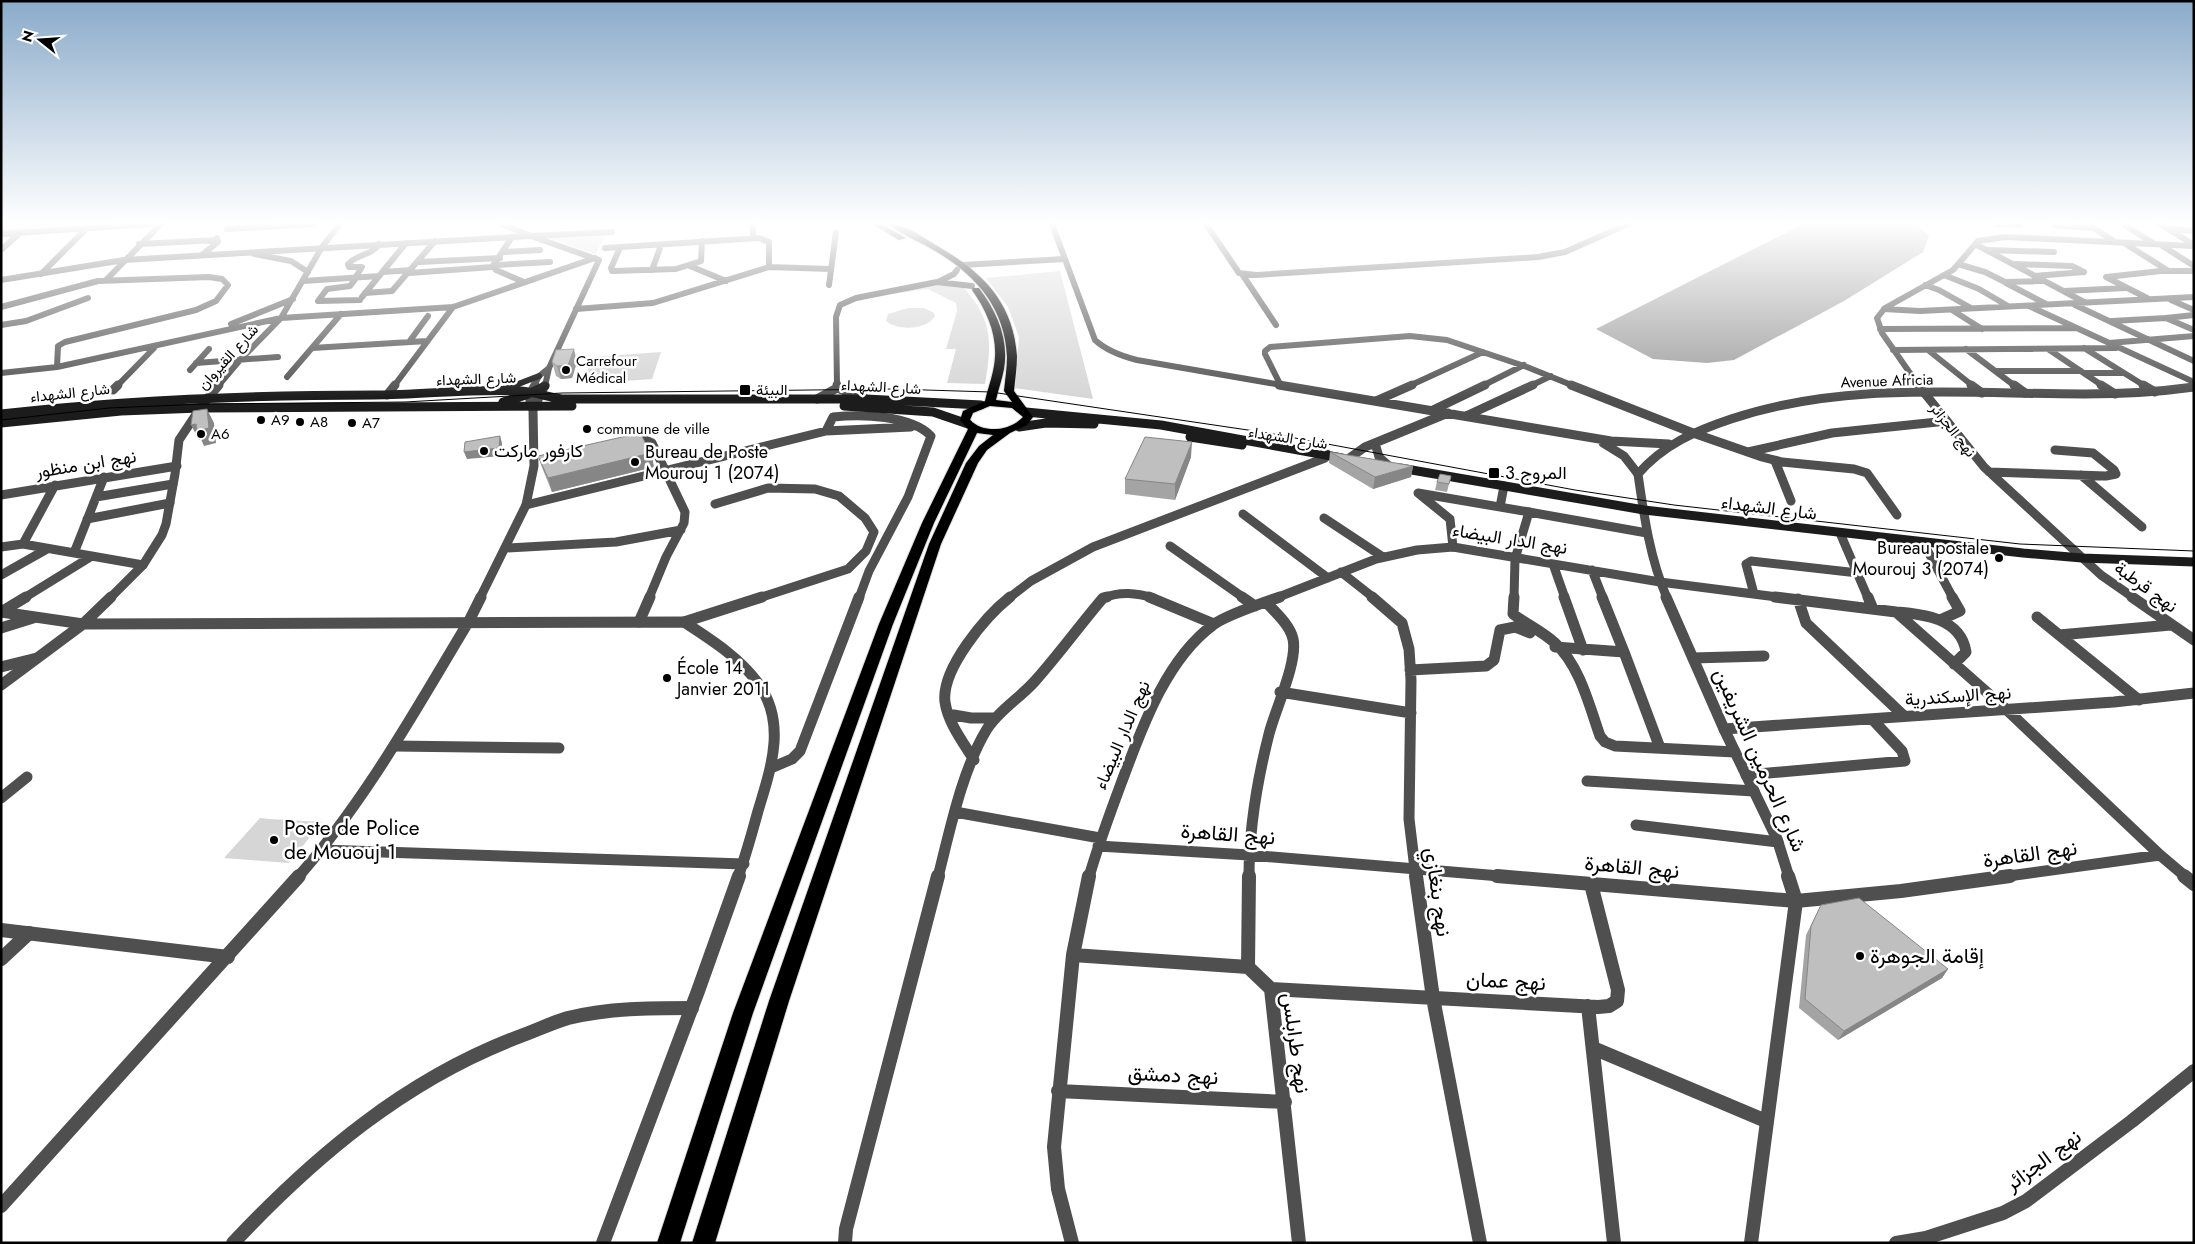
<svg xmlns="http://www.w3.org/2000/svg" width="2195" height="1244" font-family="Jost,Vazirmatn,sans-serif">
	<rect width="100%" height="100%" fill="#fff"/>
	<path fill="#d6d6d6" d="M 1,224 L 144,224 L 1,234 Z
		M 600,235 L 606,236 L 595,254 L 546,237 Z
		M 1060,271 L 1093,399 L 1015,388 L 1019,337 L 1008,307 L 986,278 Z
		M 939,284 L 963,287 C 993,320 992,342 985,384 L 947,383 L 956,349 L 946,349 L 957,311 L 956,303 L 928,289 L 892,294 L 889,292 Z
		M 908,308 L 924,308 L 934,313 L 935,316 C 927,330 898,331 886,321 L 888,314 Z
		M 661,352 L 652,379 L 583,384 L 592,357 Z
		M 260,818 L 269,819 L 322,822 L 289,863 L 224,858 Z"/>
	<path fill="#9d9d9d" d="M 1798,224 L 1916,224 L 1929,236 L 1923,252 L 1844,301 L 1734,360 L 1707,363 L 1653,359 L 1596,329 L 1797,227 Z"/>
	<g fill="none" stroke-linecap="round" stroke-linejoin="round">
		<g stroke="#dbdbdb" stroke-width="2">
			<path id="trunk" d="M 872,224 L 882,224 L 906,238 L 899,240 Z
				M 889,224 C 905,224 921,236 934,244 C 980,270 1013,300 1017,356 C 1017,367 1015,380 1014,391 L 1033,417 L 1027,425 L 1010,433 L 987,450 L 978,463 L 941,544 L 789,1001 L 715,1243 L 692,1243 L 769,1001 L 929,544 L 966,463 L 979,446 L 993,435 L 977,433 L 934,523 L 893,624 L 753,1013 L 680,1243 L 657,1243 L 733,1013 L 879,624 L 922,523 L 968,429 L 960,420 L 963,411 L 985,401 C 987,391 991,381 993,371 C 1000,341 989,314 972,290 L 973,288 L 979,288 C 997,312 1009,339 1004,369 C 1002,380 998,390 996,400 L 1012,402 L 1004,391 C 1005,380 1007,368 1007,357 C 1005,308 976,275 935,251 C 921,242 901,235 889,224 ZM 990,406 L 1012,408 L 1023,417 C 1010,431 984,434 970,420 L 973,413 Z"/>
		</g>
		<path stroke="#4f4f4f" stroke-width="9" d="M 1500,507 L 1504,486
			M 1453,547 L 1450,519 L 1418,493 L 1529,512"/>
		<path stroke="#4f4f4f" stroke-width="6" d="M 501,224 L 531,236 L 612,232
			M 753,224 L 753,238
			M 1052,224 L 1095,340 C 1107,351 1121,356 1137,360 L 1287,386
			M 1206,224 L 1239,273 L 1256,275 L 1538,257 L 1565,252 L 1628,224
			M 1996,224 L 2019,225
			M 2088,224 L 2115,242
			M 2123,224 L 2153,243
			M 2160,224 L 2194,245
			M 2054,225 L 2093,228
			M 227,229 L 315,224
			M 2171,229 L 2194,231
			M 1,234 L 151,224
			M 2124,243 L 2167,270
			M 139,244 L 217,240
			M 1975,244 L 2084,302
			M 2161,245 L 2194,266
			M 1,250 L 20,233
			M 619,250 L 611,268 L 612,271 L 676,269 L 701,261 L 702,241
			M 1988,250 L 2054,252
			M 504,252 L 540,250
			M 203,254 L 218,242 L 217,238
			M 254,254 L 291,261 L 308,272
			M 419,262 L 500,258
			M 1958,264 L 1985,272 L 2005,282 L 2042,281
			M 2015,264 L 2072,266 L 2084,272
			M 496,265 L 550,262
			M 962,265 L 1064,259
			M 690,266 L 726,281
			M 769,267 L 831,269
			M 496,270 L 524,282
			M 652,270 L 660,248
			M 383,272 L 412,270
			M 409,273 L 492,267 L 512,237
			M 41,274 L 87,228
			M 1242,274 L 1276,325
			M 1944,275 L 1979,289 L 2008,306
			M 2034,276 L 2084,272
			M 357,277 L 350,286 L 327,289 L 318,301 L 360,300
			M 355,278 L 362,267 L 349,267 L 348,264 C 359,253 371,256 379,244
			M 106,280 L 161,224
			M 303,281 L 379,276
			M 940,281 L 954,274 L 957,270
			M 2006,283 L 2046,304
			M 829,285 L 836,232
			M 1925,285 L 1939,290 L 1971,308
			M 2064,291 L 2125,288
			M 365,293 L 392,291 L 435,241
			M 362,297 L 406,243
			M 2147,298 L 2106,277 L 2161,271 L 2194,271
			M 2171,300 L 2194,310
			M 2075,305 L 2194,361
			M 2029,306 L 2194,382
			M 1,307 L 98,281 L 209,277 L 222,279 L 228,285 L 216,301 L 196,310 L 65,342 L 58,346 L 57,367
			M 576,309 L 653,303 L 769,267 L 769,242 L 759,238 L 605,248
			M 1884,309 L 1920,311 L 2194,297
			M 1952,310 L 1982,329
			M 2194,315 L 2166,318 L 2194,330
			M 2112,321 L 2166,318
			M 231,324 L 293,299
			M 1,325 L 26,321 L 88,298
			M 1880,329 L 2076,328
			M 409,342 L 428,316
			M 2109,343 L 2194,336
			M 312,348 L 427,341
			M 2084,348 L 2145,386
			M 1966,349 L 2015,386
			M 2048,349 L 2103,386
			M 1893,350 L 2116,348
			M 1928,350 L 1973,386
			M 196,363 L 278,357
			M 190,370 L 209,349
			M 1996,371 L 2081,371
			M 1,373 L 57,367 L 281,318 L 453,307 L 595,258
			M 2085,373 L 2124,373
			M 287,377 L 341,314
			M 1280,384 L 1265,354 L 1265,351 L 1270,347 L 1410,336 L 1447,340 L 1527,367 L 1574,386
			M 117,386 L 155,347
			M 218,386 L 240,360 L 281,318 L 322,247 L 340,224
			M 394,386 L 453,307
			M 837,386 L 836,317 L 840,305 L 856,298 L 937,282 L 972,286
			M 1409,386 L 1483,352
			M 1482,386 L 1524,365
			M 1530,386 L 1551,376
			M 1919,386 L 1882,333 L 1877,318 L 1885,308 L 1953,270 L 1978,241 L 2005,237 L 2194,246"/>
		<path stroke="#4f4f4f" stroke-width="9" d="M 1279,385 L 1611,441 L 1669,444
			M 1571,385 L 1693,433 L 1762,457 L 1782,462 L 1854,469 L 1867,473 L 1897,515
			M 1918,385 L 1984,467 L 2101,575 L 2134,598
			M 1971,385 L 1982,393
			M 2014,385 L 2025,393
			M 2101,385 L 2115,394
			M 2143,385 L 2155,392
			M 837,388 L 837,385
			M 113,390 L 118,385
			M 387,395 L 395,385
			M 817,399 L 837,388 L 866,399
			M 1378,400 L 1412,385
			M 202,405 L 219,385
			M 1433,410 L 1485,385
			M 1466,416 L 1533,385
			M 826,431 L 833,417 C 861,414 911,415 931,436 L 908,497 L 869,571 L 859,598
			M 632,442 L 645,440 L 652,443 L 685,512 L 684,523 L 666,557 L 649,598
			M 1375,443 L 1379,457 L 1389,466
			M 1603,443 L 1624,456 L 1638,474
			M 1748,452 L 1832,433 L 1947,421
			M 1348,459 L 1365,447 L 1448,413
			M 1775,461 L 1791,501
			M 1989,472 L 2106,476 L 2116,474 L 2114,470 L 2093,453 L 2055,450
			M 2081,475 L 2142,527
			M 55,485 L 23,544 L 143,565
			M 1,495 L 177,466
			M 96,497 L 173,484
			M 715,504 L 768,488 L 815,489 L 839,496 L 865,518 L 874,532 L 866,551 L 848,569 L 759,598
			M 526,505 L 826,431 L 911,427
			M 1243,514 L 1328,578
			M 1324,518 L 1383,557
			M 87,519 L 170,503
			M 1840,533 L 1868,598
			M 1923,542 L 1953,598
			M 1170,546 L 1244,598
			M 1,547 L 23,544
			M 506,548 L 616,542 L 681,530
			M 74,553 L 104,477
			M 1553,564 L 1565,598
			M 1592,570 L 1603,598
			M 1341,572 L 1374,598
			M 1,575 L 47,549
			M 1754,594 L 1746,564 L 1751,561 L 1858,573
			M 24,598 L 92,556
			M 1009,598 L 1031,581 L 1093,547 L 1325,458 L 1327,454
			M 1103,598 C 1121,591 1136,593 1154,598
			M 1276,598 L 1376,559 L 1417,550 L 1453,547 L 1660,582 L 1785,598
			M 1514,598 L 1515,559 L 1529,512 L 1647,533"/>
		<path stroke="#4f4f4f" stroke-width="11" d="M 1149,597 L 1214,624
			M 1242,597 L 1255,606
			M 1372,597 L 1402,623 L 1409,649 L 1411,680 L 1409,819 L 1416,877
			M 1514,597 L 1513,614 C 1526,624 1542,631 1555,643 C 1580,666 1589,705 1600,736 L 1605,742 L 1615,746 L 1735,752
			M 1564,597 L 1583,650
			M 1775,597 L 1896,612 L 2007,710 L 2160,855 L 2186,877
			M 1868,597 L 1873,609
			M 2132,597 L 2194,640
			M 1798,599 L 1806,623 L 1904,716
			M 1,612 L 26,597
			M 1896,612 C 1923,614 1961,618 1966,652 L 1954,664
			M 2037,617 L 2139,700
			M 1940,620 L 1960,611 L 1952,597
			M 639,622 L 650,597
			M 684,622 L 762,597
			M 1,628 L 33,618
			M 2059,635 L 2171,625
			M 1555,647 L 1624,652 L 1602,597
			M 1624,652 L 1660,748
			M 1693,658 L 1764,656
			M 1,667 L 37,658
			M 1410,670 L 1486,666 L 1494,660 L 1500,630 L 1515,627 L 1530,633
			M 1280,692 L 1411,713
			M 948,714 L 971,718 L 995,718
			M 1724,729 L 2114,702 L 2194,693
			M 394,746 L 559,748
			M 974,760 C 963,742 948,723 945,702 C 941,669 986,616 1010,597
			M 771,768 L 792,759 L 800,751 L 859,597
			M 1746,775 L 1905,761 L 1902,751 L 1872,719
			M 1587,781 L 1754,791
			M 1,798 L 27,777
			M 955,812 L 1100,838
			M 1636,825 L 1778,842
			M 1098,846 L 1249,855 L 1512,877
			M 322,850 L 744,864
			M 938,877 C 950,830 962,770 987,729 C 999,710 1020,698 1035,681 C 1059,654 1080,625 1103,598 L 1107,597
			M 1089,877 C 1099,842 1112,808 1125,773 C 1144,722 1168,658 1213,625 C 1226,615 1263,603 1280,597
			M 1249,877 C 1249,829 1257,781 1269,734 C 1275,710 1298,662 1293,639 C 1290,625 1275,612 1266,602
			M 2001,877 L 2160,855"/>
		<path stroke="#4f4f4f" stroke-width="14" d="M 1249,876 L 1248,967 L 1271,989 L 1299,1243
			M 1416,876 L 1433,998 L 1480,1243
			M 1497,876 L 1796,901 L 1901,891 L 2010,876
			M 2184,876 L 2194,884
			M 1073,955 L 1248,967
			M 1,959 L 29,933
			M 1271,989 L 1598,1007 L 1609,1006 L 1617,1001 L 1618,990 L 1591,884
			M 1588,1006 L 1614,1243
			M 1593,1048 L 1766,1121
			M 1058,1091 L 1285,1102
			M 233,1243 C 315,1156 405,1080 518,1037 C 535,1031 551,1023 568,1018 C 609,1008 650,1008 692,1008
			M 845,1243 L 846,1229 L 938,876
			M 1072,1243 L 1058,1189 L 1054,1147 L 1073,955 L 1089,876
			M 1896,1243 L 1926,1238 L 2003,1213 L 2026,1201 L 2132,1121 L 2194,1071"/>
		<path stroke="#4f4f4f" stroke-width="6" d="M 1,280 L 124,260 L 531,236 L 599,260 L 549,368 L 545,386
			M 534,386 L 539,376 L 549,368"/>
		<path stroke="#4f4f4f" stroke-width="9" d="M 533,410 L 545,385
			M 110,598 L 143,565 L 162,535 L 166,524 L 175,474 L 179,440 L 199,410
			M 480,598 L 526,505 L 534,466 L 533,410 C 528,399 529,395 535,385
			M 1667,598 C 1650,559 1644,516 1638,474 C 1663,445 1695,431 1731,419 C 1845,381 1966,394 2084,394 C 2121,394 2158,392 2194,387"/>
		<path stroke="#4f4f4f" stroke-width="11" d="M 1666,597 L 1724,729 L 1777,839 L 1789,877
			M 1,612 L 83,624 L 684,622 C 710,639 739,657 758,683 C 787,723 771,768 758,811 C 752,833 746,855 738,877
			M 1,685 L 83,624 L 111,597
			M 298,877 C 366,800 416,709 469,621 L 481,597"/>
		<path stroke="#4f4f4f" stroke-width="14" d="M 1,930 L 228,957
			M 1,1206 L 299,876
			M 603,1243 L 698,991 L 739,876
			M 1751,1243 L 1796,901 L 1788,876"/>
		<path stroke="#1c1c1c" stroke-width="6" d="M 513,386 L 539,376"/>
		<path stroke="#1c1c1c" stroke-width="9" d="M 507,388 L 516,385
			M 503,402 L 526,395 L 545,386
			M 844,406 L 933,412 L 968,424
			M 1026,412 L 1161,425 L 1342,458
			M 1,414 C 125,400 249,395 374,395 C 423,395 472,388 521,391 C 535,392 548,397 562,399 L 866,399 L 981,405
			M 1,423 L 121,411 L 200,408 L 572,406
			M 1019,427 L 1046,423 L 1094,424
			M 1190,437 L 1242,445
			M 1400,468 L 1644,510 L 2023,553 L 2082,558 L 2194,562"/>
		<use href="#trunk" fill="#000" fill-rule="evenodd"/>
		<path stroke="#000" stroke-width="1" d="M 1,420 L 109,408 L 203,404 L 405,402 L 562,393 L 893,389 L 991,392 L 1268,433 L 1575,490 L 1674,505 L 2020,544 L 2194,551"/>
	</g>
	<path fill="#a4a4a4" d="M 552,362 L 577,362 L 572,378 L 561,379 L 556,376 Z
		M 1330,452 L 1413,466 L 1411,477 L 1373,489 L 1329,463 Z
		M 651,453 L 654,467 L 552,492 L 543,470 L 538,456 Z
		M 1191,457 L 1175,500 L 1125,494 L 1125,479 Z
		M 1451,476 L 1447,492 L 1435,490 L 1437,482 Z
		M 1821,905 L 1948,969 L 1942,978 L 1838,1040 L 1799,1008 L 1806,935 Z"/>
	<path fill="#868686" d="M 574,349 L 577,362 L 572,378 L 561,379 L 557,366 Z
		M 207,409 L 214,423 L 216,443 L 204,446 L 201,439 L 199,440 L 191,425 Z
		M 500,436 L 502,443 L 501,456 L 467,459 L 464,452 Z
		M 1192,442 L 1191,457 L 1175,500 L 1175,484 Z
		M 651,453 L 654,467 L 552,492 L 548,478 Z
		M 1413,466 L 1411,477 L 1373,489 L 1375,477 Z
		M 1948,969 L 1942,978 L 1838,1040 L 1844,1031 Z"/>
	<path fill="#bfbfbf" stroke="#868686" d="M 574,349 L 568,365 L 557,366 L 552,362 L 556,350 Z
		M 207,409 L 209,428 L 197,431 L 196,424 L 191,425 L 193,411 Z
		M 640,433 L 651,453 L 548,478 L 538,456 Z
		M 500,436 L 499,448 L 464,452 L 465,442 Z
		M 1145,437 L 1192,442 L 1175,484 L 1125,479 Z
		M 1330,452 L 1413,466 L 1375,477 Z
		M 1440,474 L 1451,476 L 1449,484 L 1437,482 Z
		M 1859,898 L 1948,969 L 1844,1031 L 1805,999 L 1811,926 L 1821,905 Z"/>
	<linearGradient id="sky" x2="0" y2="1"><stop stop-color="#8aabca"/><stop offset="0.56" stop-color="#fff"/><stop offset="1" stop-color="#fff" stop-opacity="0"/></linearGradient>
	<rect width="2195" height="398" fill="url(#sky)"/>
	<g fill="#000" stroke="#fff" stroke-width="2">
		<circle cx="566" cy="370" r="5"/>
		<rect x="739" y="384" width="12" height="12" rx="2.5"/>
		<circle cx="261" cy="420" r="5"/>
		<circle cx="300" cy="422" r="5"/>
		<circle cx="352" cy="423" r="5"/>
		<circle cx="587" cy="429" r="5"/>
		<circle cx="201" cy="434" r="5"/>
		<circle cx="484" cy="451" r="5"/>
		<circle cx="635" cy="462" r="5"/>
		<rect x="1488" y="467" width="12" height="12" rx="2.5"/>
		<circle cx="1999" cy="558" r="5"/>
		<circle cx="667" cy="678" r="5"/>
		<circle cx="274" cy="840" r="5"/>
		<circle cx="1860" cy="956" r="5"/>
	</g>
	<g text-anchor="middle" stroke-width="5" stroke-linejoin="round" paint-order="stroke">
		<g font-size="15" fill="#000" stroke="#fff">
			<text transform="translate(228 357) rotate(-48)" y="5">شارع القيروان</text>
			<text transform="translate(476 379) rotate(-2)" y="5">شارع الشهداء</text>
			<text transform="translate(1887 381) rotate(-2)" y="5">Avenue Africia</text>
			<text transform="translate(881 387) rotate(3)" y="5">شارع الشهداء</text>
			<text transform="translate(70 393) rotate(-6)" y="5">شارع الشهداء</text>
			<text transform="translate(1953 430) rotate(52)" y="5">نهج الجزائر</text>
			<text transform="translate(1288 438) rotate(9)" y="5">شارع الشهداء</text>
		</g>
		<g font-size="15" fill="#000" stroke="#fff" text-anchor="start">
			<text x="576" y="366">Carrefour<tspan x="576" dy="17">Médical</tspan></text>
			<text x="756" y="395">البيئة</text>
			<text x="271" y="425">A9</text>
			<text x="310" y="427">A8</text>
			<text x="362" y="428">A7</text>
			<text x="597" y="434">commune de ville</text>
			<text x="211" y="439">A6</text>
		</g>
		<g font-size="18" fill="#000" stroke="#fff" text-anchor="start">
			<text x="494" y="457">كارفور ماركت</text>
			<text x="645" y="458">Bureau de Poste<tspan x="645" dy="21">Mourouj 1 (2074)</tspan></text>
			<text x="1505" y="479">المروج 3</text>
			<text x="1989" y="554" text-anchor="end">Bureau postale<tspan x="1989" dy="21">Mourouj 3 (2074)</tspan></text>
			<text x="677" y="674">École 14<tspan x="677" dy="21">Janvier 2011</tspan></text>
		</g>
		<g font-size="18" fill="#000" stroke="#fff">
			<text transform="translate(86 464) rotate(-9)" y="6">نهج ابن منظور</text>
			<text transform="translate(1769 508) rotate(7)" y="6">شارع الشهداء</text>
			<text transform="translate(1510 539) rotate(9)" y="6">نهج الدار البيضاء</text>
			<text transform="translate(2146 587) rotate(36)" y="6">نهج قرطبة</text>
			<text transform="translate(1958 696) rotate(-4)" y="6">نهج الإسكندرية</text>
			<text transform="translate(1122 735) rotate(-67)" y="6">نهج الدار البيضاء</text>
		</g>
		<g font-size="21" fill="#000" stroke="#fff">
			<text transform="translate(1760 760) rotate(66)" y="7">شارع الحرمين الشريفين</text>
			<text transform="translate(1228 834) rotate(4)" y="7">نهج القاهرة</text>
			<text transform="translate(2030 854) rotate(-8)" y="7">نهج القاهرة</text>
			<text transform="translate(1632 867) rotate(5)" y="7">نهج القاهرة</text>
			<text transform="translate(1438 892) rotate(82)" y="7">نهج بنغازي</text>
			<text transform="translate(1506 981) rotate(3)" y="7">نهج عمان</text>
			<text transform="translate(1296 1043) rotate(82)" y="7">نهج طرابلس</text>
			<text transform="translate(1173 1075) rotate(3)" y="7">نهج دمشق</text>
			<text transform="translate(2043 1160) rotate(-36)" y="7">نهج الجزائر</text>
		</g>
		<g font-size="21" fill="#000" stroke="#fff" text-anchor="start">
			<text x="284" y="835">Poste de Police<tspan x="284" dy="24">de Mououj 1</tspan></text>
			<text x="1870" y="963">إقامة الجوهرة</text>
		</g>
	</g>
	<rect width="2195" height="1244" fill="none" stroke="#000000" stroke-width="5"/>
	<g transform="translate(40 40) rotate(287)" stroke="#ffffff" stroke-width="4" paint-order="stroke">
	<path d="M0-4L9 19L0 12L-9 19Z" fill="#000000"/>
	<text y="-8" font-size="14" font-weight="bold" text-anchor="middle" fill="#000000">N</text>
	</g>
</svg>
